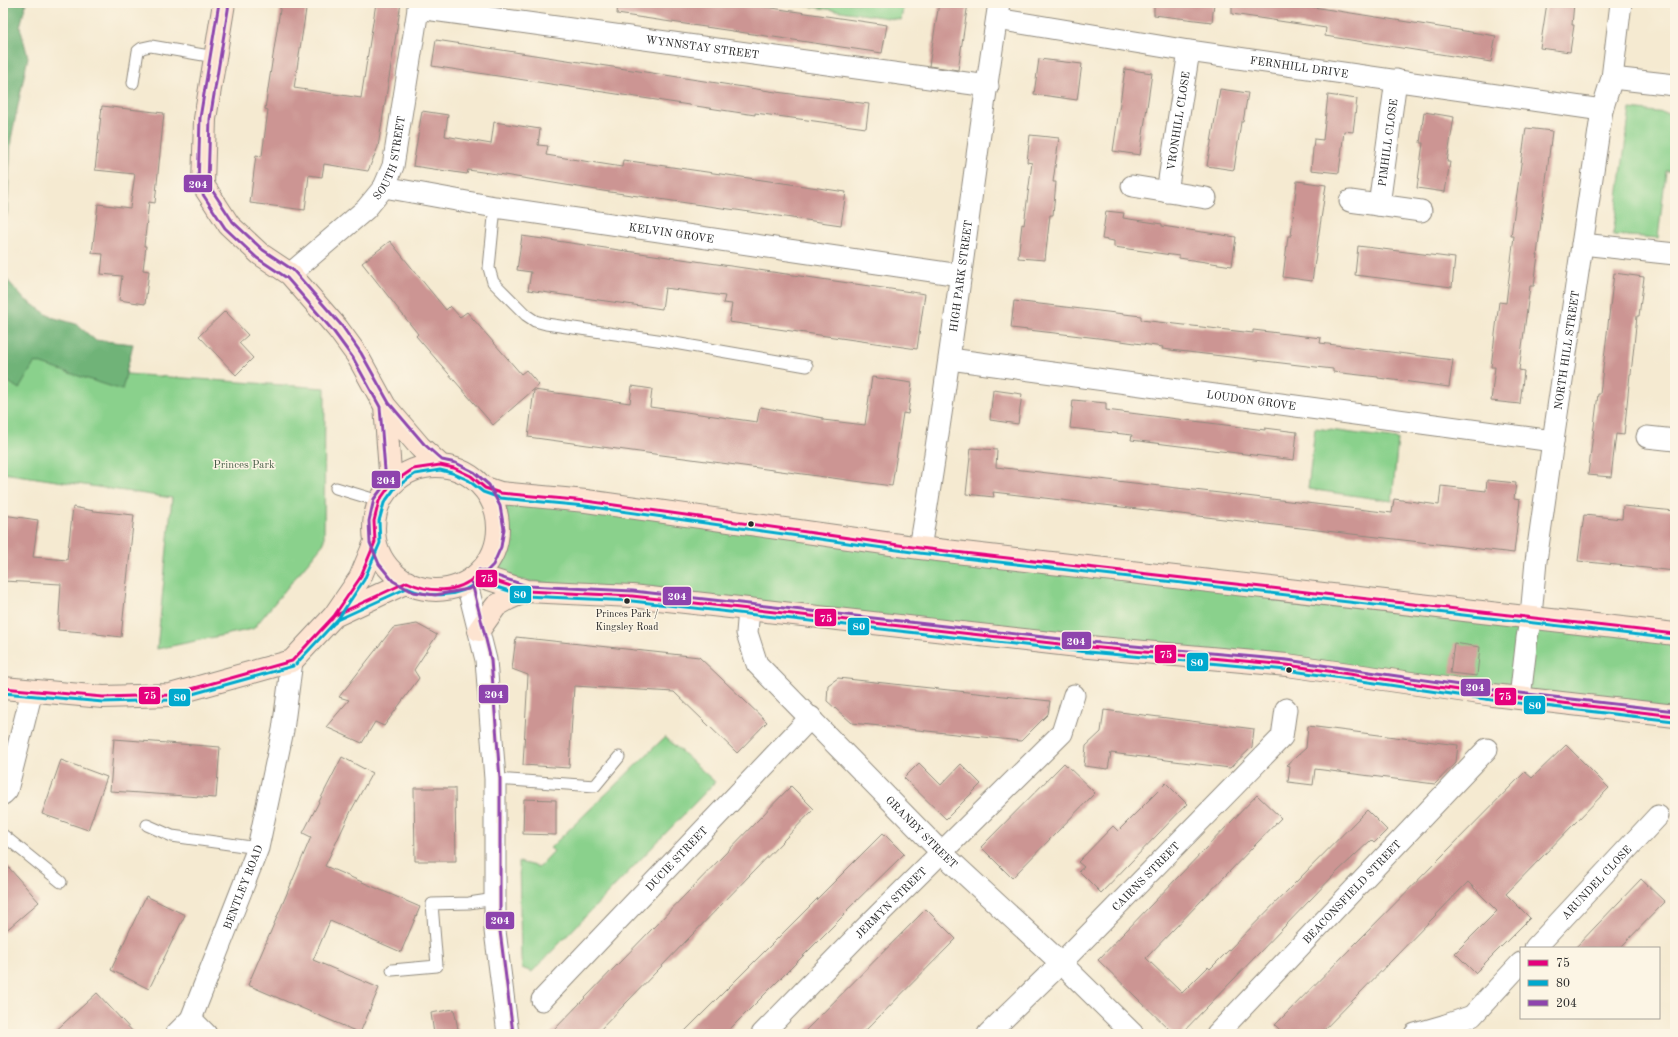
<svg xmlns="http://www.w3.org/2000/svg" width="1678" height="1037" font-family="'Old Standard TT',serif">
	<rect width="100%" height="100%" fill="#fcf5e5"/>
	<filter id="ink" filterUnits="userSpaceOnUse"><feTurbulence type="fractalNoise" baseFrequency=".025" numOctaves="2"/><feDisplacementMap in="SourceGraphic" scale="8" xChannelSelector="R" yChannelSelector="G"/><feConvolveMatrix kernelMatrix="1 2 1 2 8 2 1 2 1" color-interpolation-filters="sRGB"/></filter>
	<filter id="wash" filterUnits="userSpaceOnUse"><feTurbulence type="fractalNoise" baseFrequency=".012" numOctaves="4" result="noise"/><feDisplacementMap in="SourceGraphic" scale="16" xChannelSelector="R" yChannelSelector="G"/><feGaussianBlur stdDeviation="0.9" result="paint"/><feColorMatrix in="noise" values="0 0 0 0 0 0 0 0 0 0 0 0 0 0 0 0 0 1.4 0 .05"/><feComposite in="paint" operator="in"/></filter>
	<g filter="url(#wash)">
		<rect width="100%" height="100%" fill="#f5ead1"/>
		<path fill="#8ad18c" stroke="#5a7e5c" d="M 787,3 L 904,3 L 901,20 Z
			M 1630,109 L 1675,114 L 1675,171 L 1666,171 L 1658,238 L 1613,235 Z
			M 3,335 L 84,371 L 325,388 L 324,543 L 253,629 L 157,649 L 172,498 L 3,473 Z
			M 1315,428 L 1398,439 L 1392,501 L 1308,489 Z
			M 485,488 L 1675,634 L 1675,716 L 477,575 C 495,555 503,535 495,508 C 494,501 488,495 485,488 Z
			M 665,737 L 715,782 L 532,972 L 522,968 L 521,958 L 519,862 L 539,867 L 554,851 L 550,848 Z"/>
		<path fill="#6fb378" stroke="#4d6f52" d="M 3,3 L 26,3 L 20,27 L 28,57 L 11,139 L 7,213 L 3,227 Z
			M 3,275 L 23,298 L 51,317 L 76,324 L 95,340 L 133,344 L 122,390 L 35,362 L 19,389 L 3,378 Z"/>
		<g id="blocks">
			<path fill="#cc9593" d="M 281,3 L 307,3 L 294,88 L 361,98 L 376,3 L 401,3 L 378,147 L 368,171 L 324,164 L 322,177 L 309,175 L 305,210 L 250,203 L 256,155 L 262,156 L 268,110 L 265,109 Z
				M 618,3 L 738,3 L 887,25 L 882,53 L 617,14 Z
				M 939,3 L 968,3 L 958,70 L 929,66 Z
				M 1154,3 L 1214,3 L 1212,22 L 1154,15 Z
				M 1232,3 L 1313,3 L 1313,7 L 1496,36 L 1491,62 L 1325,36 L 1326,28 L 1232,14 Z
				M 1547,3 L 1574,3 L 1572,25 L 1574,25 L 1570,52 L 1540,48 Z
				M 436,40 L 776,92 L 869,104 L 866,128 L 755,113 L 755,115 L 432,66 Z
				M 1039,59 L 1082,64 L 1077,100 L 1034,94 Z
				M 1125,69 L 1152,73 L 1140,155 L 1113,151 Z
				M 1220,89 L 1248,93 L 1243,122 L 1241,122 L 1234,170 L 1207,166 Z
				M 1328,95 L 1357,99 L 1353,132 L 1344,131 L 1339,173 L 1311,170 L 1314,139 L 1323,140 Z
				M 102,106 L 164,113 L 155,203 L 149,202 L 144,246 L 146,246 L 143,270 L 149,271 L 145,304 L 119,300 L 122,276 L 101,274 L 103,254 L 92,253 L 98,204 L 130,208 L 135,174 L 95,170 Z
				M 422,111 L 448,115 L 445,136 L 491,144 L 494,122 L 540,129 L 538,145 L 548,146 L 546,155 L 622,167 L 623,160 L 846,192 L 841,225 L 603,191 L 504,175 L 468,170 L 467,174 L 413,166 Z
				M 1424,112 L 1454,117 L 1447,162 L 1450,162 L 1445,192 L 1417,188 L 1423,143 L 1420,143 Z
				M 1526,128 L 1552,131 L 1537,255 L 1538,255 L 1534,286 L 1530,286 L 1519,370 L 1524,371 L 1520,404 L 1491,401 L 1495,367 L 1491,367 L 1499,302 L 1506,303 L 1514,236 L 1511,236 Z
				M 1030,135 L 1059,138 L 1053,182 L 1056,182 L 1053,215 L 1050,215 L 1045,260 L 1018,258 L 1022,224 L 1024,225 L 1032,163 L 1027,162 Z
				M 1297,181 L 1326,185 L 1312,281 L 1283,277 L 1288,236 L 1291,236 Z
				M 1106,211 L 1124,213 L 1123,218 L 1162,224 L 1162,226 L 1236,237 L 1232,266 L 1179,258 L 1179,256 L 1114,247 L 1114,241 L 1102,239 Z
				M 522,236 L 925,294 L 917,349 L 729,322 L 732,304 L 723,303 L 725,296 L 665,288 L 662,309 L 528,290 L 531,272 L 517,270 Z
				M 390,241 L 446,310 L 450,306 L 460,317 L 467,312 L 521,374 L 526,370 L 539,385 L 493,425 L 416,336 L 418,334 L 362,263 Z
				M 1358,246 L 1455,258 L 1452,287 L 1355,275 Z
				M 1614,273 L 1644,277 L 1639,316 L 1637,316 L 1631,374 L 1630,374 L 1624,435 L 1616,434 L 1611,477 L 1588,475 L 1598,394 L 1600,394 Z
				M 1014,301 L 1141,316 L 1141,320 L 1253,333 L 1253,330 L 1321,338 L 1320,343 L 1453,360 L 1449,387 L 1378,378 L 1378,377 L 1333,372 L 1333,369 L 1162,349 L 1163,347 L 1107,339 L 1011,328 Z
				M 225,311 L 248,335 L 239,343 L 253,358 L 236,375 L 199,336 Z
				M 872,377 L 912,383 L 908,414 L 903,413 L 892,486 L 528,437 L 534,390 L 630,403 L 632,386 L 652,389 L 650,407 L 757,422 L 760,407 L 823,418 L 823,420 L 865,425 Z
				M 993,390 L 1022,394 L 1018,424 L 990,420 Z
				M 1073,400 L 1106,403 L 1106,410 L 1265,430 L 1265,428 L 1297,432 L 1294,460 L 1131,440 L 1132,435 L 1070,428 Z
				M 971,448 L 997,450 L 996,467 L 1392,513 L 1394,499 L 1439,505 L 1441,486 L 1486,491 L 1487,480 L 1516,483 L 1514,499 L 1520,500 L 1514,553 L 993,492 L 994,497 L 966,494 Z
				M 1623,506 L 1675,511 L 1675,571 L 1578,561 L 1584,515 L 1622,519 Z
				M 73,507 L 94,511 L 134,515 L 121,637 L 97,634 L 97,633 L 58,630 L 61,584 L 3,581 L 3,515 L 38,520 L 33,557 L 67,560 Z
				M 417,624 L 437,635 L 414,670 L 419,678 L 384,726 L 375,722 L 362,743 L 326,727 L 349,700 L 339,697 L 393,628 Z
				M 516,637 L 699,657 L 767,722 L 737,753 L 674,692 L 574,686 L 569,768 L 523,765 L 528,675 L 512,669 Z
				M 1454,643 L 1480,647 L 1477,676 L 1450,673 Z
				M 838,678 L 1050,701 L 1048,714 L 1021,741 L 852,723 L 827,701 L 828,685 Z
				M 1104,710 L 1254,729 L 1252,747 L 1230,768 L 1111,753 L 1108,769 L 1084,766 L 1086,746 L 1101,732 Z
				M 1308,726 L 1458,745 L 1456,762 L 1435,784 L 1315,769 L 1313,785 L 1288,782 L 1290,766 L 1287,765 L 1306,748 Z
				M 114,739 L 220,747 L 216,798 L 110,791 Z
				M 1566,745 L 1609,788 L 1506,894 L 1530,918 L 1475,973 L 1455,953 L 1497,911 L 1468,882 L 1320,1034 L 1284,1034 L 1275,1025 L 1525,772 L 1532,778 Z
				M 342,757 L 372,773 L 352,809 L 325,866 L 420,907 L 401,952 L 330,921 L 313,960 L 379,988 L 360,1033 L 248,985 L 311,837 L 303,833 Z
				M 61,760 L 107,777 L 88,830 L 42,814 Z
				M 919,763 L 941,785 L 961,764 L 981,784 L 946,819 L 904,778 Z
				M 1064,763 L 1095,793 L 1012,878 L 981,847 Z
				M 1166,783 L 1187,804 L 1101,893 L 1079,871 L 1084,867 L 1078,862 L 1113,826 L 1118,831 Z
				M 791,786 L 814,809 L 596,1034 L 550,1034 Z
				M 414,788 L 455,788 L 456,861 L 415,861 Z
				M 1257,795 L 1281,818 L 1146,958 L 1182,993 L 1208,967 L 1210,969 L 1223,956 L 1367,810 L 1387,830 L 1374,843 L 1371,840 L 1336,873 L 1181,1034 L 1174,1034 L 1098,960 Z
				M 524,799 L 556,800 L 556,835 L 523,834 Z
				M 883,833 L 904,854 L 847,910 L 848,911 L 725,1034 L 682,1034 Z
				M 3,861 L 39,902 L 3,933 Z
				M 1641,879 L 1665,902 L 1620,948 L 1575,948 Z
				M 146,896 L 185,915 L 149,989 L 111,970 Z
				M 926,909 L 956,939 L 862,1034 L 802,1034 Z
				M 97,993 L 135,1034 L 52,1034 Z
				M 454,1009 L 459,1034 L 434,1034 L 431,1013 Z"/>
		</g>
	</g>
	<g filter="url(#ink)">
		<use href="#blocks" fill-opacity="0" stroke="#908a7e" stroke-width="1"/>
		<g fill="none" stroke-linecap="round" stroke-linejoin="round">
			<g stroke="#908a7e" stroke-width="13">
				<path id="lane" d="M 133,83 L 138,51 L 142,48 L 151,46 L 215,57
					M 495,207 L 489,268 L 493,282 L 526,315 L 535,321 L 546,324 L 657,340 L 807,366
					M 336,488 L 379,501
					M 495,779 L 595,786 L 619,757
					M 147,825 L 172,836 L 258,848
					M 3,835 L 61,882
					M 392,970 L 437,966 L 432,904 L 469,903 L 495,899"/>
			</g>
			<g stroke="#908a7e" stroke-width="23">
				<g id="street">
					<path id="s1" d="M 418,8 L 988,86"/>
					<path id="s2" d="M 997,19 L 1189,51 L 1602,110"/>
					<path d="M 1612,78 L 1675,85"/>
					<path d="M 1132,186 L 1206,198"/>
					<path id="s3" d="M 384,187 L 495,207 L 960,275"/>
					<path id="s4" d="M 1167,192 L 1189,51"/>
					<path d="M 1350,201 L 1421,211"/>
					<path id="s5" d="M 1379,205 L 1396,80"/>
					<path d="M 1582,244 L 1675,254"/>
					<path id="s6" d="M 290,274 L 366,209 L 384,187 L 393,166 L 419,3"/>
					<path id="s7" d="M 950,359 L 1553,441"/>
					<path d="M 1647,437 L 1675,440"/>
					<path id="s8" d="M 920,548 C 951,367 971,184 999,3"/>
					<path d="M 467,584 L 486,660 L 495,779 L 495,931 L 508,1034"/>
					<path id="s9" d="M 749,609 L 747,633 L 757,664 L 942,853 L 1061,963 L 1133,1034"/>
					<path id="s10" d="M 1520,698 L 1527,638 L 1531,616 L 1536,561 L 1553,441 L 1602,110 L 1612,78 L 1621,3"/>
					<path d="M 3,794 L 7,790 L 32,691"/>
					<path id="s11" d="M 1535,948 L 1658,816"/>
					<path id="s12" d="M 542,1000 L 811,717"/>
					<path d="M 191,1019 L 206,1034"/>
					<path d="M 1446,1025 L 1472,1016 L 1521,963"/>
					<path id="s13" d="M 176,1034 L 191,1019 L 258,848 L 283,730 L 292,661"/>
					<path id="s14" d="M 762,1034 L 867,926 L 1062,733 L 1074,695"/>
					<path id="s15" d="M 988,1034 L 1061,963 L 1282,737 L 1286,709"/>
					<path id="s16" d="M 1217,1034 L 1487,749"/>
					<path d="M 1415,1034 L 1446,1025 L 1447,1034"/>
				</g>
			</g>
			<g stroke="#908a7e" stroke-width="24">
				<path id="secondary" d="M 224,3 L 205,119 L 203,185 L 229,225 L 260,254 L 290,274 L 338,329 L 357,355 L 385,406 L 420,447 L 440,465
					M 385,406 L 391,484
					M374 528a62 62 0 1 1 124 0a62 62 0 1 1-124 0Z
					M 485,488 L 500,493 L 586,501 L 920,548 L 1675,634
					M 477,575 L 526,591 L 632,596 L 1078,646 L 1287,665 L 1493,695 L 1675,716
					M 334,616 L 407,582
					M 479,630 L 496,606 L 508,599 L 526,591
					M 3,688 L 103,697 L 170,695 L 292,661 L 334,616 L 360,578 L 375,542"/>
			</g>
			<use href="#lane" stroke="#fff" stroke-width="11"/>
			<use href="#street" stroke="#fff" stroke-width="21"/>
			<use href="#secondary" stroke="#fde4d1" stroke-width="22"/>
			<g stroke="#fcf5e5" stroke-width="6">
				<path id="bus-1" d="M 331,620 L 334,616 L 407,582 C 430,593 458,594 477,575 L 526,591 L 632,596 L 1078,646 L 1287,665 L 1493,695 L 1675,716
					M 292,661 L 334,616 L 360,578 L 375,542 L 374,521 L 379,501 L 391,484 L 413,469 L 440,465 L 454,468 L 471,476 L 485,488 L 500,493 L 586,501 L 920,548 L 1675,634
					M 3,688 L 103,697 L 170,695 L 292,661"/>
			</g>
			<g stroke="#fcf5e5" stroke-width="6">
				<path id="bus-2" d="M 335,623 L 337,620 L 407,588 C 429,598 460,598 478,581 L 525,596 L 632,601 L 1077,651 L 1286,670 L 1492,700 L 1674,721
					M 296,664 L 338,619 L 364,580 L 380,543 L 379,521 L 384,503 L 395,488 L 415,474 L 440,470 L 452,473 L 468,480 L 483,492 L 500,498 L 585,506 L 919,553 L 1674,639
					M 3,693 L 103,702 L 171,700 L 293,666"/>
			</g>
			<g stroke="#fcf5e5" stroke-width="6">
				<path id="bus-3" d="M 219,3 L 200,118 L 198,187 L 225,228 L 257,258 L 287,278 L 334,332 L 353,358 L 380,407 L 386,483 L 374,499 L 369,521 L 370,543 L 379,564 L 393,581 L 413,592 L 435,595 L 469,589 L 493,565 L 501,547 L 504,529 L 500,506 L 489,485 L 474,472 L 456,463 L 442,460 L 424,444 L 389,403 L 361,353 L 342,326 L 293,270 L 263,250 L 233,222 L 208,184 L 210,119 L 229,4
					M 479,570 L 527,586 L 633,591 L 1079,641 L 1287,660 L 1494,690 L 1675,711
					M 472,583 L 491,660 L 500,779 L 500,931 L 513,1033"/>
			</g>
			<use href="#bus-1" stroke="#e5007d" stroke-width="3"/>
			<use href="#bus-2" stroke="#00a9ce" stroke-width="3"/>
			<use href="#bus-3" stroke="#8e44ad" stroke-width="3"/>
		</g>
	</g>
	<g fill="#2b2b2b" stroke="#fcf5e5" stroke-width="1.5">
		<circle cx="751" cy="524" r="3.5"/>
		<circle cx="627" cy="601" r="3.5"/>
		<circle cx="1289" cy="670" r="3.5"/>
	</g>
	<g text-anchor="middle" stroke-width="3" stroke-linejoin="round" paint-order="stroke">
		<g font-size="10" fill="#2b2b2b" stroke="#fcf5e5">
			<text x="627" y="617">Princes Park /<tspan x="627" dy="13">Kingsley Road</tspan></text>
		</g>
		<g font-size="11" fill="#2b2b2b" stroke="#fcf5e5">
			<text dy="4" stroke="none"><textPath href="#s1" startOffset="287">WYNNSTAY STREET</textPath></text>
			<text dy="4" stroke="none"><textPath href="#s2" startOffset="306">FERNHILL DRIVE</textPath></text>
			<text dy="4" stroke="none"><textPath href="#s4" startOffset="72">VRONHILL CLOSE</textPath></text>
			<text dy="4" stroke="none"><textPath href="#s5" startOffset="63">PIMHILL CLOSE</textPath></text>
			<text dy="4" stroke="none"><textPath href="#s6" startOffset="158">SOUTH STREET</textPath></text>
			<text dy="4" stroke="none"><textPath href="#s3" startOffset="291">KELVIN GROVE</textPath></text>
			<text dy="4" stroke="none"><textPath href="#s8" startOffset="275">HIGH PARK STREET</textPath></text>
			<text dy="4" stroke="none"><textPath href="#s10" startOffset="351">NORTH HILL STREET</textPath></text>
			<text dy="4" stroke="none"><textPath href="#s7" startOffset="304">LOUDON GROVE</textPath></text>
			<text dy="4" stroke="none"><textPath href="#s9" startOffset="292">GRANBY STREET</textPath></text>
			<text dy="4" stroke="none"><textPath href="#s12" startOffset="195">DUCIE STREET</textPath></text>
			<text dy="4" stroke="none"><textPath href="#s15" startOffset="223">CAIRNS STREET</textPath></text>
			<text dy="4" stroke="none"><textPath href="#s11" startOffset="90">ARUNDEL CLOSE</textPath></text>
			<text dy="4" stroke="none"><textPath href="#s13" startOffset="163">BENTLEY ROAD</textPath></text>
			<text dy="4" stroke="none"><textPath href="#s16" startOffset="196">BEACONSFIELD STREET</textPath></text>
			<text dy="4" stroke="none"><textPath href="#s14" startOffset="184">JERMYN STREET</textPath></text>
		</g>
		<g font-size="11" fill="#485d48" stroke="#fcf5e5">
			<text x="244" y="468">Princes Park</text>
		</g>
	</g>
	<g stroke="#fcf5e5" stroke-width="1.5">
		<rect x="183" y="174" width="30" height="19" rx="4" fill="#8e44ad"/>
		<rect x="371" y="470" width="30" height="19" rx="4" fill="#8e44ad"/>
		<rect x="475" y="569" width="23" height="19" rx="4" fill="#e5007d"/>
		<rect x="509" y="585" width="23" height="19" rx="4" fill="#00a9ce"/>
		<rect x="662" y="586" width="30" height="20" rx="4" fill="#8e44ad"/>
		<rect x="814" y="608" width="23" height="19" rx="4" fill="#e5007d"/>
		<rect x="847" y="617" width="23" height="19" rx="4" fill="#00a9ce"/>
		<rect x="1061" y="631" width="31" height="19" rx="4" fill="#8e44ad"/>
		<rect x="1154" y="644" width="23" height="20" rx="4" fill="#e5007d"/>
		<rect x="1186" y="652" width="23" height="20" rx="4" fill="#00a9ce"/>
		<rect x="1460" y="678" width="31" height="19" rx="4" fill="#8e44ad"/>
		<rect x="478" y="684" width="31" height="20" rx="4" fill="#8e44ad"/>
		<rect x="138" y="686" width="23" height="19" rx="4" fill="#e5007d"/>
		<rect x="1494" y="687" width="23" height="19" rx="4" fill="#e5007d"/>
		<rect x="168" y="688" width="23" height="19" rx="4" fill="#00a9ce"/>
		<rect x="1523" y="695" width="23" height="20" rx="4" fill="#00a9ce"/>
		<rect x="485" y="911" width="30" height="19" rx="4" fill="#8e44ad"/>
	</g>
	<g font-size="11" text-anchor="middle" font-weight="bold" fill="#fff">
		<text x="198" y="188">204</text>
		<text x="386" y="484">204</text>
		<text x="487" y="582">75</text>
		<text x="520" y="598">80</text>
		<text x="677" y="600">204</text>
		<text x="826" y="622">75</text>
		<text x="859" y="630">80</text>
		<text x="1076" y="645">204</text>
		<text x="1166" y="658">75</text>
		<text x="1197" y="666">80</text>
		<text x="1475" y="691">204</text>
		<text x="494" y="698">204</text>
		<text x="150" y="699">75</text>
		<text x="1505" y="700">75</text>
		<text x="180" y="701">80</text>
		<text x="1535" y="709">80</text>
		<text x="500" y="924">204</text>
	</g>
	<rect width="1678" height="1037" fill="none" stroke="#fcf5e5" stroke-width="16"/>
	<rect x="1520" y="947" width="140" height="72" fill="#fcf5e5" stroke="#a8a49b"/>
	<rect x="1528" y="960" width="20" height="6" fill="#e5007d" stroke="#a8a49b"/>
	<text x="1556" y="967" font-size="12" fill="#2b2b2b">75</text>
	<rect x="1528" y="980" width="20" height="6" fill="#00a9ce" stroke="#a8a49b"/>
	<text x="1556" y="987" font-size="12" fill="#2b2b2b">80</text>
	<rect x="1528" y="1000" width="20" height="6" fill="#8e44ad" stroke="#a8a49b"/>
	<text x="1556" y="1007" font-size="12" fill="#2b2b2b">204</text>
</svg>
